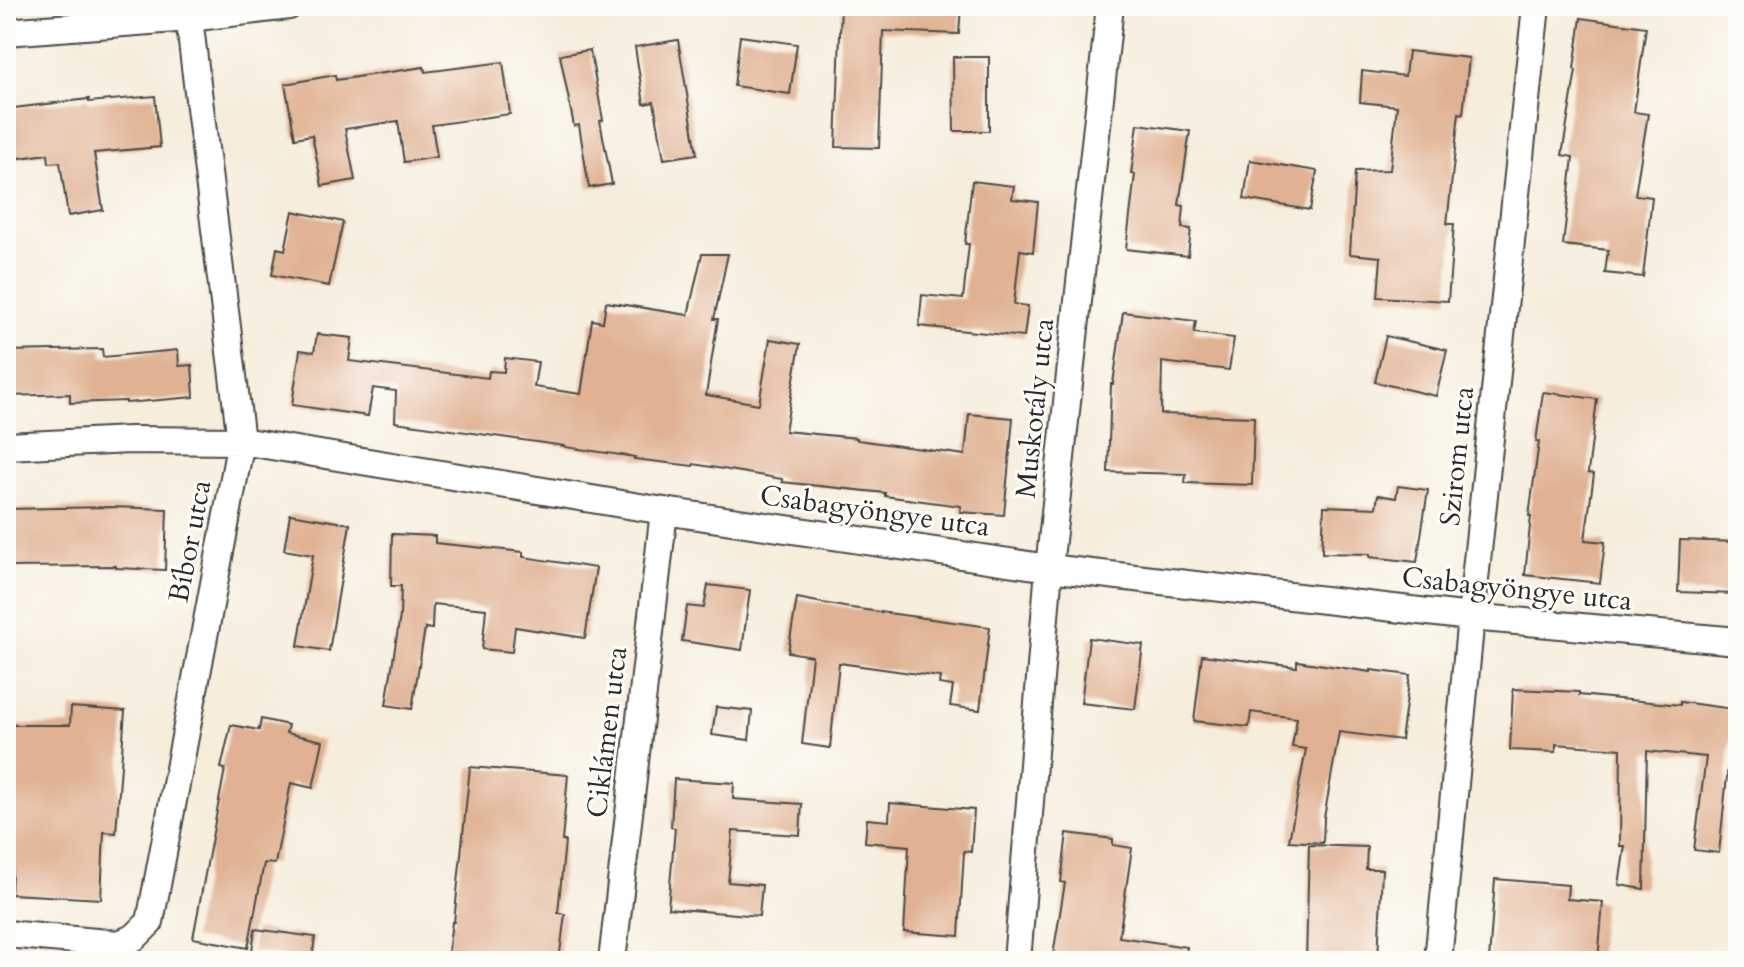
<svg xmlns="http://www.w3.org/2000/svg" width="1744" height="967" font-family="Cardo,serif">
	<rect width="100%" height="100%" fill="#fdfcf7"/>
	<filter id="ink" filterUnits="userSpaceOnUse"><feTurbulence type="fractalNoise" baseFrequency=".0125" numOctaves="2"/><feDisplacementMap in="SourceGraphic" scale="16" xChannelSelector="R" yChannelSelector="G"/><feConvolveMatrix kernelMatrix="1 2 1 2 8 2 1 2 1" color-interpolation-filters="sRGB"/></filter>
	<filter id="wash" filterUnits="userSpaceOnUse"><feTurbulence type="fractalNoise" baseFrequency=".006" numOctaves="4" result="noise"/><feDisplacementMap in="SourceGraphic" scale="32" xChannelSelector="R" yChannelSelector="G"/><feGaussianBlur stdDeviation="1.8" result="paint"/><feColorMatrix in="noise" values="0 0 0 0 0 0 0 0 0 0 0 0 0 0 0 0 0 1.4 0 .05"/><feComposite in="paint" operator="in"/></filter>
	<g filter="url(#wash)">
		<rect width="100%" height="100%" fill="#f6eddb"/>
		<g id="blocks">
			<path fill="#e0b192" d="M 841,6 L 961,6 L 959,34 L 883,31 L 879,148 L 836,147 Z
				M 1581,18 L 1646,27 L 1634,112 L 1648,114 L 1635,195 L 1652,197 L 1643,277 L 1605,273 L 1608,250 L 1563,245 L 1573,157 L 1562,155 L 1576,70 L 1574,69 Z
				M 740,36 L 797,44 L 790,94 L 734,86 Z
				M 678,40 L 697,154 L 664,159 L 654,102 L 644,104 L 635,47 Z
				M 590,50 L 603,120 L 600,121 L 612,184 L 589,188 L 579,125 L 574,126 L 560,55 Z
				M 1408,51 L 1469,58 L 1463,114 L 1459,113 L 1447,224 L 1454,224 L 1448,301 L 1378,297 L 1381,257 L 1350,254 L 1355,171 L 1390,170 L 1397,106 L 1360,102 L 1362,71 L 1405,76 Z
				M 953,57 L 989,57 L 989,131 L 954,131 Z
				M 503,62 L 510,114 L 432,125 L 437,157 L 404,162 L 398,121 L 345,129 L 355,180 L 322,186 L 312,135 L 295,138 L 285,84 L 335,75 L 336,80 L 424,67 L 425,72 Z
				M 155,96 L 160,147 L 94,153 L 103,210 L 68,216 L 60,162 L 49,163 L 48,154 L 6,160 L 6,109 L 89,99 L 89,102 Z
				M 1138,124 L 1190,131 L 1179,205 L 1184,206 L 1182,228 L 1191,229 L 1188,256 L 1126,249 L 1135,174 L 1131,174 Z
				M 1250,160 L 1317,171 L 1310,210 L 1244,199 Z
				M 972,181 L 1014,186 L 1012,199 L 1038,202 L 1033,252 L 1020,250 L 1014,304 L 1028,306 L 1024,337 L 919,326 L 922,295 L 963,299 L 969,244 L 965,244 Z
				M 293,211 L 343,222 L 329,286 L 272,275 L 277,248 L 285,250 Z
				M 702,254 L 728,254 L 714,319 L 718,319 L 706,395 L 759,404 L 770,339 L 800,344 L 785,431 L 857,438 L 857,440 L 965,455 L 969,414 L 1013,418 L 1004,515 L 960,512 L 961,506 L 885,496 L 885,493 L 782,482 L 782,479 L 694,464 L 693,466 L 634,459 L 635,457 L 565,447 L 565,446 L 395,422 L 396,391 L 373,388 L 368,416 L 292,405 L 300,350 L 314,352 L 317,334 L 352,338 L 349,361 L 488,378 L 489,371 L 504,372 L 505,358 L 538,362 L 534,387 L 581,394 L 592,320 L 603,322 L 606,302 L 688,315 Z
				M 1123,312 L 1196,321 L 1194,333 L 1234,338 L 1229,370 L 1162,362 L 1161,414 L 1254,417 L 1252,485 L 1185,483 L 1186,474 L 1108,472 L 1111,384 L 1113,384 Z
				M 1386,336 L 1447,350 L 1436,396 L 1375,382 Z
				M 102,349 L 103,357 L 178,350 L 179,366 L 192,365 L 194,397 L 126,403 L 126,401 L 70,403 L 70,394 L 6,396 L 6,351 Z
				M 1543,392 L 1597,399 L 1588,473 L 1594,474 L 1585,540 L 1605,542 L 1600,583 L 1525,575 L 1531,516 L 1529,516 L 1539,442 L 1536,442 Z
				M 1398,486 L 1428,490 L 1417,562 L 1370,557 L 1370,554 L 1322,553 L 1324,506 L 1376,508 L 1378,495 L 1396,498 Z
				M 110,507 L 167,509 L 165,570 L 116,568 L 116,566 L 6,567 L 6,509 Z
				M 290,514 L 350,524 L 329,651 L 298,646 L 313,555 L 284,550 Z
				M 392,534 L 435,536 L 435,543 L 523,552 L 523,557 L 596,568 L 585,638 L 515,627 L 512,652 L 482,649 L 486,609 L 433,604 L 432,629 L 425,628 L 412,709 L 386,705 L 400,616 L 401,586 L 391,586 Z
				M 1680,540 L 1737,542 L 1735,594 L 1678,592 Z
				M 708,585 L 750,590 L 742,650 L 682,641 L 687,606 L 704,608 Z
				M 797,598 L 844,607 L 990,627 L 980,710 L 950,706 L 953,686 L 939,684 L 940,677 L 839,663 L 830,748 L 802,744 L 812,656 L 788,652 Z
				M 1089,638 L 1143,645 L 1135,709 L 1081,703 Z
				M 1202,655 L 1297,667 L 1297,661 L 1371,672 L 1371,670 L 1410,675 L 1401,740 L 1339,732 L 1324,818 L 1323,843 L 1289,841 L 1306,749 L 1292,747 L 1297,718 L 1251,712 L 1249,727 L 1194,721 Z
				M 1513,689 L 1579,692 L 1579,695 L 1680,705 L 1680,702 L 1734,709 L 1719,853 L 1694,850 L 1706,757 L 1647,751 L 1644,889 L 1619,885 L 1625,846 L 1620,846 L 1621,749 L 1556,744 L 1556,752 L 1510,750 Z
				M 71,707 L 125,711 L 116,833 L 104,832 L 101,899 L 11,894 L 14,826 L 6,826 L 7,725 L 70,725 Z
				M 716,707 L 752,711 L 749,740 L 712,735 Z
				M 261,719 L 288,725 L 286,733 L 323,741 L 313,788 L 291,783 L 275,864 L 264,863 L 248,948 L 193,938 L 225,769 L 221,768 L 231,725 L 259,730 Z
				M 470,767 L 568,775 L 562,841 L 565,841 L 558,913 L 565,914 L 559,961 L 518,961 L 448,952 L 452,922 L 454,922 Z
				M 674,779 L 734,783 L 733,799 L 802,804 L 800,835 L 733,831 L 728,882 L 762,885 L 759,916 L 668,908 L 675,828 L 671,827 Z
				M 890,803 L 974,810 L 971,852 L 964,851 L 959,936 L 904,932 L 909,846 L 865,842 L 867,819 L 889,821 Z
				M 1067,833 L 1113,839 L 1113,845 L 1132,848 L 1119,937 L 1187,947 L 1185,961 L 1052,961 L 1065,883 L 1061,882 Z
				M 1309,845 L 1367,847 L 1366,869 L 1382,869 L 1378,961 L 1306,961 Z
				M 1495,879 L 1568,885 L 1567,899 L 1603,902 L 1598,961 L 1489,961 Z
				M 255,929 L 315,937 L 312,960 L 252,951 Z"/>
		</g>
	</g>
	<g filter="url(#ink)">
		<use href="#blocks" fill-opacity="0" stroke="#494845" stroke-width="2"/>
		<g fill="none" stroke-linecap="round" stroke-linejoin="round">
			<g stroke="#494845" stroke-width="30">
				<path id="street" d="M 6,32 L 189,18 L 289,6
					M 6,446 L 130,440 L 241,441 L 664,511 L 1049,568 L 1471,617 L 1738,641
					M 6,934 L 119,944 L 135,937 L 150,922 L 241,441 L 189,18
					M 612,961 L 664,511
					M 1017,961 L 1049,568 L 1110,6
					M 1438,961 L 1471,617 L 1536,6"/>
			</g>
			<use href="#street" stroke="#fff" stroke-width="26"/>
		</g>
	</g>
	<g text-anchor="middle" stroke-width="6" stroke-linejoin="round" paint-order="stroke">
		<g font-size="28" fill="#2b2b2b" stroke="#fdfcf7">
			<text transform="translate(1034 408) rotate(-84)" y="10">Muskotály utca</text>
			<text transform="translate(1456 456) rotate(-84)" y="10">Szirom utca</text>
			<text transform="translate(875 510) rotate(8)" y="10">Csabagyöngye utca</text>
			<text transform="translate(189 541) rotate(-79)" y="10">Bíbor utca</text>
			<text transform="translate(1517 588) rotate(6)" y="10">Csabagyöngye utca</text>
			<text transform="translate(606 732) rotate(-83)" y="10">Ciklámen utca</text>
		</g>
	</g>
	<rect width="1744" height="967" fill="none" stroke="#fdfcf7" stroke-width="32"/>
</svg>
